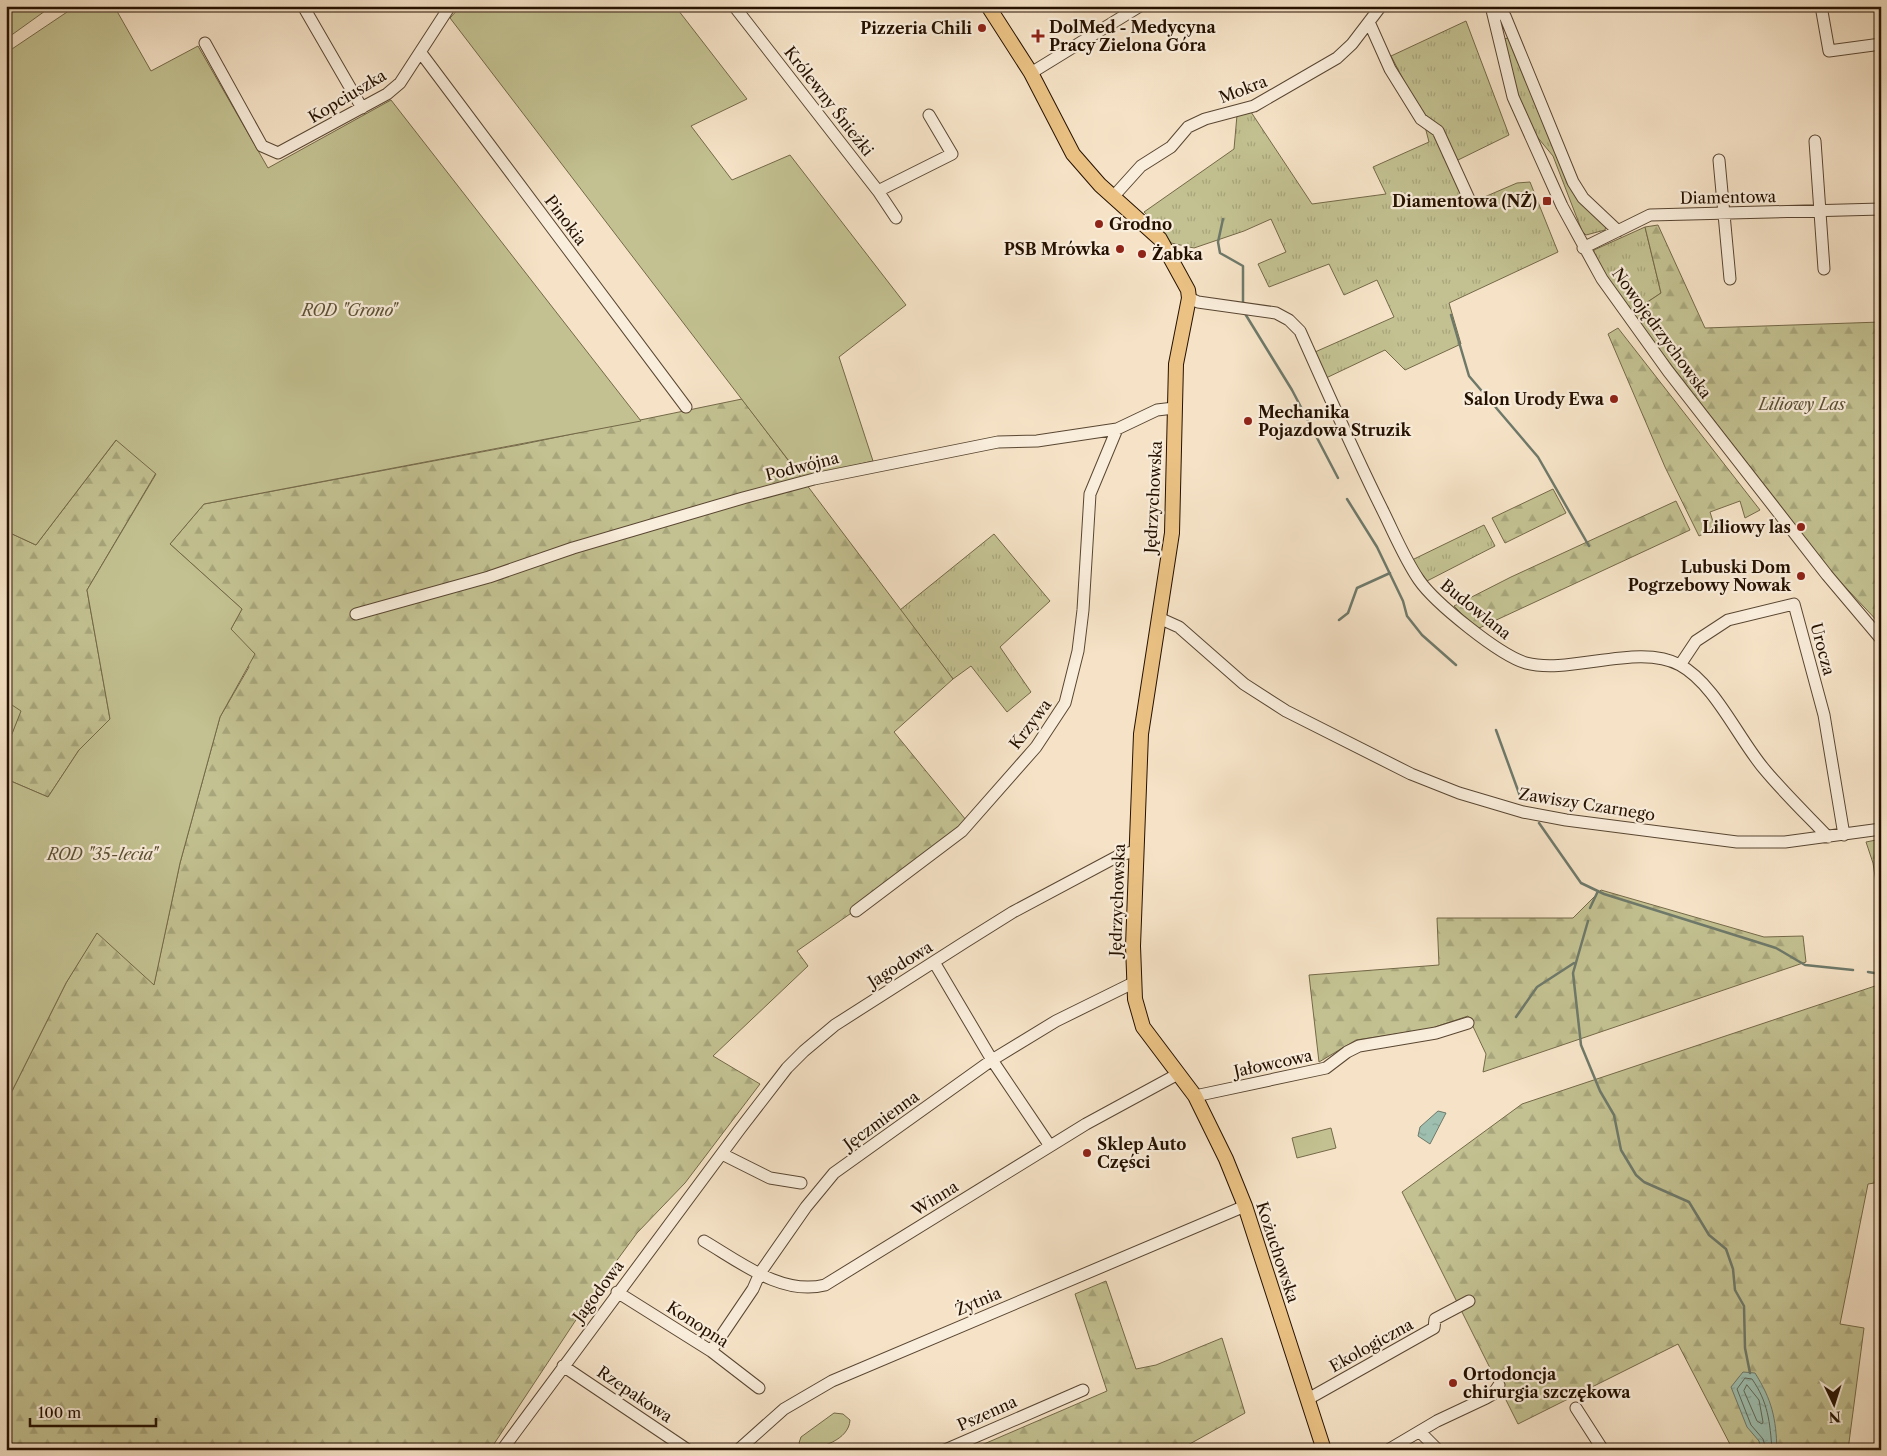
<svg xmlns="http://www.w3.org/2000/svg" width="1887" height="1456" font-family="'Libre Caslon Text',serif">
	<defs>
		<pattern id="grass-tufts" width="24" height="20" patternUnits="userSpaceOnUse" patternTransform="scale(1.25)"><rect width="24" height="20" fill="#c3c191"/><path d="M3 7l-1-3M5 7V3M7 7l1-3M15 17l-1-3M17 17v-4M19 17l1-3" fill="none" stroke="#a7a57b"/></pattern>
		<pattern id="forest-firs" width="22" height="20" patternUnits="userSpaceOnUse" patternTransform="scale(1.25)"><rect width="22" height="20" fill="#c3c191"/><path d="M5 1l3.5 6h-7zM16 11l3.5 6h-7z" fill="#a7a57b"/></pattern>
		<pattern id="water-ripples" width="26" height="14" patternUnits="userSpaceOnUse" patternTransform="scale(1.25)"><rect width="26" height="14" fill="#9ebfb0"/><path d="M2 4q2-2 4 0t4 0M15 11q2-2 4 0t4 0" fill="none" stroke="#88a396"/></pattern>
	</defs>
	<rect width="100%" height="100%" fill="#f6e3c7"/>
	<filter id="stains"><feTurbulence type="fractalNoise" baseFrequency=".004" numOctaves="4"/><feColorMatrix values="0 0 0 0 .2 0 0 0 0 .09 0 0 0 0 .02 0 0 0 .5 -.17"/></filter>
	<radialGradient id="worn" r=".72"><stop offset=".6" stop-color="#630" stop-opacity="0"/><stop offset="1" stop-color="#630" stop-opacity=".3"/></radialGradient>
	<path fill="url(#grass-tufts)" stroke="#746948" d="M 1466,21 L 1509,135 L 1456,161 L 1475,201 L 1517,183 L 1530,182 L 1558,252 L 1449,303 L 1461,344 L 1405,370 L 1385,350 L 1326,378 L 1315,352 L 1394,317 L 1377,280 L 1344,295 L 1329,264 L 1269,287 L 1258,264 L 1286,252 L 1271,219 L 1244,231 L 1194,248 L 1171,243 L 1157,224 L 1144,212 L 1234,149 L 1237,115 L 1251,112 L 1312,204 L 1386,194 L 1373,167 L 1429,142 L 1422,115 L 1391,56 Z
		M 1508,38 L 1563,166 L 1606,226 L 1605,230 L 1586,235 L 1582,231 L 1553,156 L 1534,133 L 1517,96 L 1504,39 Z
		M 1645,227 L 1661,293 L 1631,313 L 1593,256 L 1594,250 Z
		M 1484,525 L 1495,546 L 1427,581 L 1412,560 Z
		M 994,534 L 1050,601 L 1000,647 L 1031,692 L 1007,712 L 971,666 L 953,679 L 900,610 Z"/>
	<path fill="url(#forest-firs)" stroke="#746948" d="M 1658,225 L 1705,328 L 1881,322 L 1881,625 L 1833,574 L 1631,313 L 1661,293 L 1645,227 Z
		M 1618,328 L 1760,510 L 1745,518 L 1740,501 L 1710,512 L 1715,528 L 1699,536 L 1665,467 L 1608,334 Z
		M 742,399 L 953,679 L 894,732 L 966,820 L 900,879 L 797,951 L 808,966 L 713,1056 L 760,1084 L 685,1183 L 637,1233 L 601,1282 L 490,1450 L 6,1450 L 6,1096 L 9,1097 L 66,983 L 97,932 L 154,984 L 180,863 L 220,717 L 249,667 L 231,629 L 242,609 L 170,544 L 204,504 L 524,444 Z
		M 117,439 L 156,473 L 87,590 L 110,719 L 79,750 L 48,797 L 6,779 L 6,749 L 20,712 L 6,701 L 6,534 L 10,533 L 36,545 Z
		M 1553,489 L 1566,513 L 1505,543 L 1492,518 Z
		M 1676,501 L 1690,530 L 1477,629 L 1454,606 L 1511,577 Z
		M 1881,839 L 1881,916 L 1873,863 L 1866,842 Z
		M 1601,890 L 1764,937 L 1803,936 L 1806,962 L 1483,1072 L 1486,1054 L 1468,1016 L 1429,1029 L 1356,1040 L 1319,1062 L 1309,975 L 1439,965 L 1437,918 L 1573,918 Z
		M 1881,984 L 1881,1182 L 1868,1184 L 1840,1324 L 1864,1328 L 1848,1450 L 1733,1450 L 1678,1344 L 1518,1424 L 1402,1192 L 1522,1104 Z
		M 1106,1281 L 1136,1369 L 1156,1365 L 1222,1338 L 1245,1413 L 1179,1450 L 970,1450 L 1107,1391 L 1075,1294 Z"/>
	<path fill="#c3c191" stroke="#746948" d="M 6,6 L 52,6 L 6,39 Z
		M 76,6 L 114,6 L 151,71 L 198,46 L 268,168 L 391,100 L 641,421 L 204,504 L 170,544 L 242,609 L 231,629 L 255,654 L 220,717 L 180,863 L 154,985 L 97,933 L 66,983 L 9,1097 L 6,1096 L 6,779 L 48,797 L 79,750 L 110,719 L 87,590 L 156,474 L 116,440 L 36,545 L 10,533 L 6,534 L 6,53 Z
		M 461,6 L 675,6 L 747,99 L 691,126 L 732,180 L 790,155 L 906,305 L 839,357 L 873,461 L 802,478 L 450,18 Z
		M 6,701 L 21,711 L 6,749 Z
		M 1331,1128 L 1336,1148 L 1297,1158 L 1292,1138 Z
		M 834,1413 L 843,1414 L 850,1420 C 849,1440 820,1449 803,1449 L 799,1443 L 801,1437 Z"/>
	<path fill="url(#water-ripples)" stroke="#6e796a" d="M 1438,1111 L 1446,1113 L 1430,1144 L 1418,1136 L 1420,1127 Z
		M 1743,1372 L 1755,1373 C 1772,1400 1776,1418 1777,1450 L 1761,1450 L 1759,1441 L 1747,1427 L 1731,1387 Z"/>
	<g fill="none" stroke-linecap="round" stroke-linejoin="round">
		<path stroke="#626858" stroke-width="1" d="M 1747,1385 L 1759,1400 L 1763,1422 L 1762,1424 L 1757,1421 L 1744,1391 Z
			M 1766,1450 L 1763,1439 L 1751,1425 L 1737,1389 L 1745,1378 L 1752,1379 C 1768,1402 1770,1422 1772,1450"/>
		<path stroke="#6e796a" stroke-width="2.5" d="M 1223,219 L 1218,242 L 1220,253 L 1243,266 L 1243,305
			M 1244,312 L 1292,390 L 1338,478
			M 1451,315 L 1469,376 L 1538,457 L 1589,546
			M 1347,499 L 1377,547 L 1403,601 L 1407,616 L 1422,635 L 1456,665
			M 1339,620 L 1348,613 L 1357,588 L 1390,573
			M 1496,730 L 1520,796
			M 1539,823 L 1581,883 L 1604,894 L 1776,948 L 1805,965 L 1853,970
			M 1590,908 L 1598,891
			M 1588,921 L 1573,973 L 1581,1045 L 1600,1091 L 1614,1115 L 1621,1150 L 1636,1175 L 1644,1182 L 1689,1202 L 1709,1235 L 1726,1249 L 1733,1269 L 1735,1290 L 1744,1306 L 1745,1348 L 1750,1373
			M 1868,972 L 1881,974
			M 1516,1017 L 1537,987 L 1574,963"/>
		<g stroke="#594632" stroke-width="13">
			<path id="minor" d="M 303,6 L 362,108
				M 734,6 L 878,191 L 896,218
				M 1491,6 L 1513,97 L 1562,206 L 1602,279 L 1668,371 L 1827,575 L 1881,639
				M 1821,6 L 1829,51 L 1881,44
				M 1492,9 L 1505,16 L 1573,182 L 1583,198 L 1618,231
				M 1369,22 L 1390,69 L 1421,119 L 1438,131 L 1469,199
				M 205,43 L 262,146 L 278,153 L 387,94 L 400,83 L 450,6
				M 421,53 L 686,407
				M 1031,73 L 1140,6
				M 1815,141 L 1824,269
				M 1719,160 L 1730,279
				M 878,191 L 952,154 L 929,115
				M 1113,197 L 1141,166 L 1171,147 L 1188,127 L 1205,119 L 1254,106 L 1337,58 L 1352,44 L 1381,6
				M 1583,248 L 1650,215 L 1881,209
				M 1189,298 L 1198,302 L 1276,313 L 1289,320 L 1300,331 C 1327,391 1353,451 1382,509 C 1394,533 1404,558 1419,580 C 1435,603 1499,655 1526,663 C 1570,675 1639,642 1680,665 C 1715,684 1739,740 1765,770 C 1785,794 1807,815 1828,837
				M 356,614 L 489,577 L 573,548 L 743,498 L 814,479 L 998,442 L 1037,441 L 1117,429 L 1157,410 L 1174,408
				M 1159,618 L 1179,627 L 1244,684 L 1286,711 L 1411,774 L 1459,793 L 1523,812 L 1566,820 L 1737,842 L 1785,842 L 1881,829
				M 1680,665 L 1696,641 L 1728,620 L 1794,604 L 1824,715 L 1844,835
				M 856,911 L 962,831 L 1036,747 L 1065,703 L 1078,651 L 1083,610 L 1090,494 L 1117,429
				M 934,962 L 992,1060 L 1050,1146
				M 1195,1096 L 1326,1068 L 1347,1052 L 1359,1046 L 1436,1033 L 1468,1023
				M 722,1154 L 770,1178 L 801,1183
				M 704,1241 C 740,1262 782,1296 825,1285 L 1086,1124 L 1178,1074
				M 617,1292 L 711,1351 L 759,1388
				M 711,1351 L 753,1289 L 760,1273 L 806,1207 L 834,1173 L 992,1060 L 1056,1021 L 1133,983
				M 563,1366 L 688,1450
				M 1308,1399 L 1434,1328 L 1435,1319 L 1469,1301
				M 1576,1408 L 1603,1450
				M 1420,1432 L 1438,1450
				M 502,1450 L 740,1129 L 787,1068 L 804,1051 L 835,1025 L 965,942 L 1013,912 L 1120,855 L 1136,851
				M 738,1450 L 784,1409 L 832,1381 L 1245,1206
				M 945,1450 L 1083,1390
				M 1388,1450 L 1437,1421 L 1486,1398 L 1493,1394 L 1499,1385"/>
		</g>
		<g stroke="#251100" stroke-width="16">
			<path id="major" d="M 988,6 L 1031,73 L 1073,154 L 1100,185 L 1160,239 L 1188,290 L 1189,298 L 1176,364 L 1172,533 L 1141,734 L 1133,946 L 1135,999 L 1143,1027 L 1195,1096 L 1226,1159 L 1245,1206 L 1324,1450"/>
		</g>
		<use href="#minor" stroke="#f9eddb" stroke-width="11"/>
		<use href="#major" stroke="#ebc284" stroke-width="14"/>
	</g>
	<g fill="#8f2418" stroke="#f9eddb" stroke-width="2">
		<circle cx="982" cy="28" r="5"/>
		<path d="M1035.5 28.5h5v5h5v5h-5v5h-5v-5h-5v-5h5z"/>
		<rect x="1542" y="196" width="10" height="10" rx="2.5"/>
		<circle cx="1099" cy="224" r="5"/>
		<circle cx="1120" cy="249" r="5"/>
		<circle cx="1142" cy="254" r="5"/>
		<circle cx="1614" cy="399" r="5"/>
		<circle cx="1248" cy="421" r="5"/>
		<circle cx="1801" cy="527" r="5"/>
		<circle cx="1801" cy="576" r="5"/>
		<circle cx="1087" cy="1153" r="5"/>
		<circle cx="1453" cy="1383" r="5"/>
	</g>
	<g text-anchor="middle" stroke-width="4.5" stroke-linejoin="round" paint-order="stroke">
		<g font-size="16" font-weight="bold" fill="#251100" stroke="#f9eddb" text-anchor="start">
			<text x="1049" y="33">DolMed - Medycyna<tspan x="1049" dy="18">Pracy Zielona Góra</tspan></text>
			<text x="972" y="34" text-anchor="end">Pizzeria Chili</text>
			<text x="1537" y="207" text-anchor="end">Diamentowa (NŻ)</text>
			<text x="1109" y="230">Grodno</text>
			<text x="1110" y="255" text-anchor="end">PSB Mrówka</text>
			<text x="1152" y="260">Żabka</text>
			<text x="1604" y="405" text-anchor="end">Salon Urody Ewa</text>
			<text x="1258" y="418">Mechanika<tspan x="1258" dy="18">Pojazdowa Struzik</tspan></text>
			<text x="1791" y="533" text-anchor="end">Liliowy las</text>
			<text x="1791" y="573" text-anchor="end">Lubuski Dom<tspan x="1791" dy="18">Pogrzebowy Nowak</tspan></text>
			<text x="1097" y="1150">Sklep Auto<tspan x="1097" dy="18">Części</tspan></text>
			<text x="1463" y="1380">Ortodoncja<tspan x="1463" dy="18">chirurgia szczękowa</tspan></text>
		</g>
		<g font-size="16" fill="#251100" stroke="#f9eddb">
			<text transform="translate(1243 89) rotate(-21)" y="6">Mokra</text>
			<text transform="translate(347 96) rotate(-31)" y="6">Kopciuszka</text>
			<text transform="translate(829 101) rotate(52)" y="6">Królewny Śnieżki</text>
			<text transform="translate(1728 197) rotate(-1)" y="6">Diamentowa</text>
			<text transform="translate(566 220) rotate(53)" y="6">Pinokia</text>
			<text transform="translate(1662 333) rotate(54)" y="6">Nowojędrzychowska</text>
			<text transform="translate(802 466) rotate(-14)" y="6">Podwójna</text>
			<text transform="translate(1153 497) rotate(-87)" y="6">Jędrzychowska</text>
			<text transform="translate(1476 609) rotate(39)" y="6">Budowlana</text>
			<text transform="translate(1823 649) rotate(75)" y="6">Urocza</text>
			<text transform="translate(1030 724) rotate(-53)" y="6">Krzywa</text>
			<text transform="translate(1587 804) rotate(9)" y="6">Zawiszy Czarnego</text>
			<text transform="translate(1117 900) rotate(-88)" y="6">Jędrzychowska</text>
			<text transform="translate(900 964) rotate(-32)" y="6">Jagodowa</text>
			<text transform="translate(1273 1063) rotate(-12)" y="6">Jałowcowa</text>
			<text transform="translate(881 1120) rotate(-36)" y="6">Jęczmienna</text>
			<text transform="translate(935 1198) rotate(-32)" y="6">Winna</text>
			<text transform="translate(1278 1252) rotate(72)" y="6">Kożuchowska</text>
			<text transform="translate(598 1291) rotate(-53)" y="6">Jagodowa</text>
			<text transform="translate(978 1301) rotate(-23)" y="6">Żytnia</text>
			<text transform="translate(698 1324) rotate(33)" y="6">Konopna</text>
			<text transform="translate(1371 1345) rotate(-29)" y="6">Ekologiczna</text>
			<text transform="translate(635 1394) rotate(34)" y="6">Rzepakowa</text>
			<text transform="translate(987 1413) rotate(-24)" y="6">Pszenna</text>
		</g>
		<g font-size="16" font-style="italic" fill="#5c4f33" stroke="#f9eddb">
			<text x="349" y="316">ROD "Grono"</text>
			<text x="1802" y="410">Liliowy Las</text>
			<text x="102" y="860">ROD "35-lecia"</text>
		</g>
	</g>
	<rect width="1887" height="1456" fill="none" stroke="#f6e3c7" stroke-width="25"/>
	<rect x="8" y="8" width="1872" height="1441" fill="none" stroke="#251100" stroke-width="2.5"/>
	<rect x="12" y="12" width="1862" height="1431" fill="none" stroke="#251100"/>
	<g transform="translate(1834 1404) rotate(176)" stroke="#f9eddb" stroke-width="4" paint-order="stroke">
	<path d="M0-4L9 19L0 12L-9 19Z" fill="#251100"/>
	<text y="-8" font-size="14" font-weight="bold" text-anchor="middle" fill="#251100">N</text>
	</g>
	<path d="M30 1418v8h126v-8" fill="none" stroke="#251100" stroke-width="2.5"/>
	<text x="38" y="1418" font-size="15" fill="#251100" stroke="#f9eddb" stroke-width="4" paint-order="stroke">100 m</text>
	<rect width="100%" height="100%" filter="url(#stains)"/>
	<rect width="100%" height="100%" fill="url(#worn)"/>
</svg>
